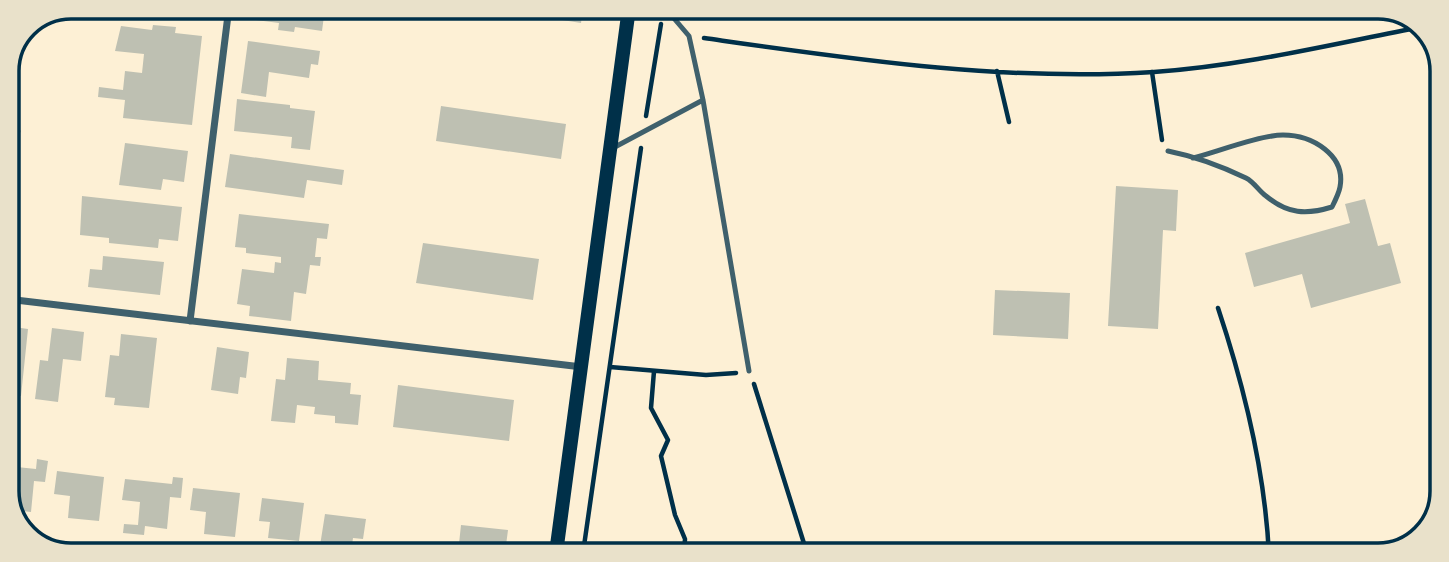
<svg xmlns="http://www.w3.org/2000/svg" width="1449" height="562" font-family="Arial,sans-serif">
	<rect width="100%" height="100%" fill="#fdf0d5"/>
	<path fill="#bec0b2" d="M 249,7 L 325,8 L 322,31 L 295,27 L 294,32 L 278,30 L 279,23 L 248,19 Z
		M 488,8 L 583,8 L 581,23 Z
		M 153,25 L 176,27 L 175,33 L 202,36 L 192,125 L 123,118 L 125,100 L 98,97 L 99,87 L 123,90 L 125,71 L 142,73 L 144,54 L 115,51 L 121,26 L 152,30 Z
		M 248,41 L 320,51 L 318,65 L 311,64 L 309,78 L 269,72 L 266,97 L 241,93 Z
		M 237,99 L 290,105 L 290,108 L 315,111 L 310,150 L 291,148 L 292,137 L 234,131 Z
		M 441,106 L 566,124 L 561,159 L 436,141 Z
		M 125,143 L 188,151 L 184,182 L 163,179 L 161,190 L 119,185 Z
		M 230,154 L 344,170 L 342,185 L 307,180 L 304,198 L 225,187 Z
		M 1116,186 L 1178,190 L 1176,231 L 1163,230 L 1158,329 L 1108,326 Z
		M 82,196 L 182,207 L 178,241 L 159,239 L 158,248 L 109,243 L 109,238 L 80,235 Z
		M 1365,199 L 1378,246 L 1390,243 L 1401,283 L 1311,308 L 1302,274 L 1254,287 L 1245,253 L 1350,223 L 1345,204 Z
		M 239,214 L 329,224 L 327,239 L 317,238 L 315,257 L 321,257 L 320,266 L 310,265 L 306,294 L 294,292 L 291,321 L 249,316 L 250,306 L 237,304 L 242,269 L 274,273 L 275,262 L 281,263 L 281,257 L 246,253 L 246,248 L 235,247 Z
		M 423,243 L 539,259 L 533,300 L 416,283 Z
		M 103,256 L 164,262 L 160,295 L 88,287 L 90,269 L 102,270 Z
		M 995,290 L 1070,293 L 1068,339 L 993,335 Z
		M 7,326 L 28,329 L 21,396 L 7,395 Z
		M 52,328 L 84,332 L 81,361 L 63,359 L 58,402 L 35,399 L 40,360 L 48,361 Z
		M 121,334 L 157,338 L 149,408 L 114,405 L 115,398 L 105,397 L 110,355 L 119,356 Z
		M 217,347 L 249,352 L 246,378 L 240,377 L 238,394 L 211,390 Z
		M 287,358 L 319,361 L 318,380 L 351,383 L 350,394 L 361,395 L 358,425 L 335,423 L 335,416 L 314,414 L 315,407 L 297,405 L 295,423 L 271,421 L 276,379 L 285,380 Z
		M 398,385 L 514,400 L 509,441 L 393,427 Z
		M 37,459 L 48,461 L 45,482 L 34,481 L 31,512 L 13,510 L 7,495 L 7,466 L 36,469 Z
		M 57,471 L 104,477 L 99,521 L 68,518 L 70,496 L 54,494 Z
		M 173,477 L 183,478 L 181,498 L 170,497 L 167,529 L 145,526 L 144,535 L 123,533 L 124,524 L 138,525 L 140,502 L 122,500 L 125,479 L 172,484 Z
		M 193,488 L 240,493 L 235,537 L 204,534 L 206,512 L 190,510 Z
		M 262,498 L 304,503 L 299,541 L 268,538 L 270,522 L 259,521 Z
		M 325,514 L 366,519 L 363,539 L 353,538 L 351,552 L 319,552 Z
		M 461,525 L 508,530 L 505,553 L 458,553 Z"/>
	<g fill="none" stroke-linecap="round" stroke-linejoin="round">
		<path stroke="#003049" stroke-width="4.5" d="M 704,38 C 852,59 1004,82 1154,72 C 1243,66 1333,44 1421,27
			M 997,71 L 1009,122
			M 1152,72 L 1162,140
			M 646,116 L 661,24
			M 7,129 L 18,131 L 7,216
			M 1218,308 C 1244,386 1265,472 1269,555
			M 610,367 L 706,375 L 736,373
			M 654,371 L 651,408 L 668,440 L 661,456 L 675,515 L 685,539 L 684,553
			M 754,384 L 807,553
			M 583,553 L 641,148"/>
		<path stroke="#3f606c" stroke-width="5" d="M 666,9 L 689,36 L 703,100 L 749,371
			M 613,148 L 703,100
			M 1168,151 C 1193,156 1223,167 1246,178 C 1254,182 1259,191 1266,196 C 1288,214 1306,215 1332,207 C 1335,201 1339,193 1340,187 C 1346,155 1312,135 1283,135 C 1261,135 1216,152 1193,158"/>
		<path stroke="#3f606c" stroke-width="7" d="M 7,299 L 582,367
			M 190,321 L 229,7
			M 37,542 L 117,552"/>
		<path stroke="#003049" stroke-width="14" d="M 556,553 L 629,8"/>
	</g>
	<path d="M0 0H1449V562H0ZM71 19H1378A52 52 0 0 1 1430 71V491A52 52 0 0 1 1378 543H71A52 52 0 0 1 19 491V71A52 52 0 0 1 71 19Z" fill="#e9e1ca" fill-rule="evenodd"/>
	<path fill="none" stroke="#003049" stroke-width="3.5" d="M71 19H1378A52 52 0 0 1 1430 71V491A52 52 0 0 1 1378 543H71A52 52 0 0 1 19 491V71A52 52 0 0 1 71 19Z"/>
</svg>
